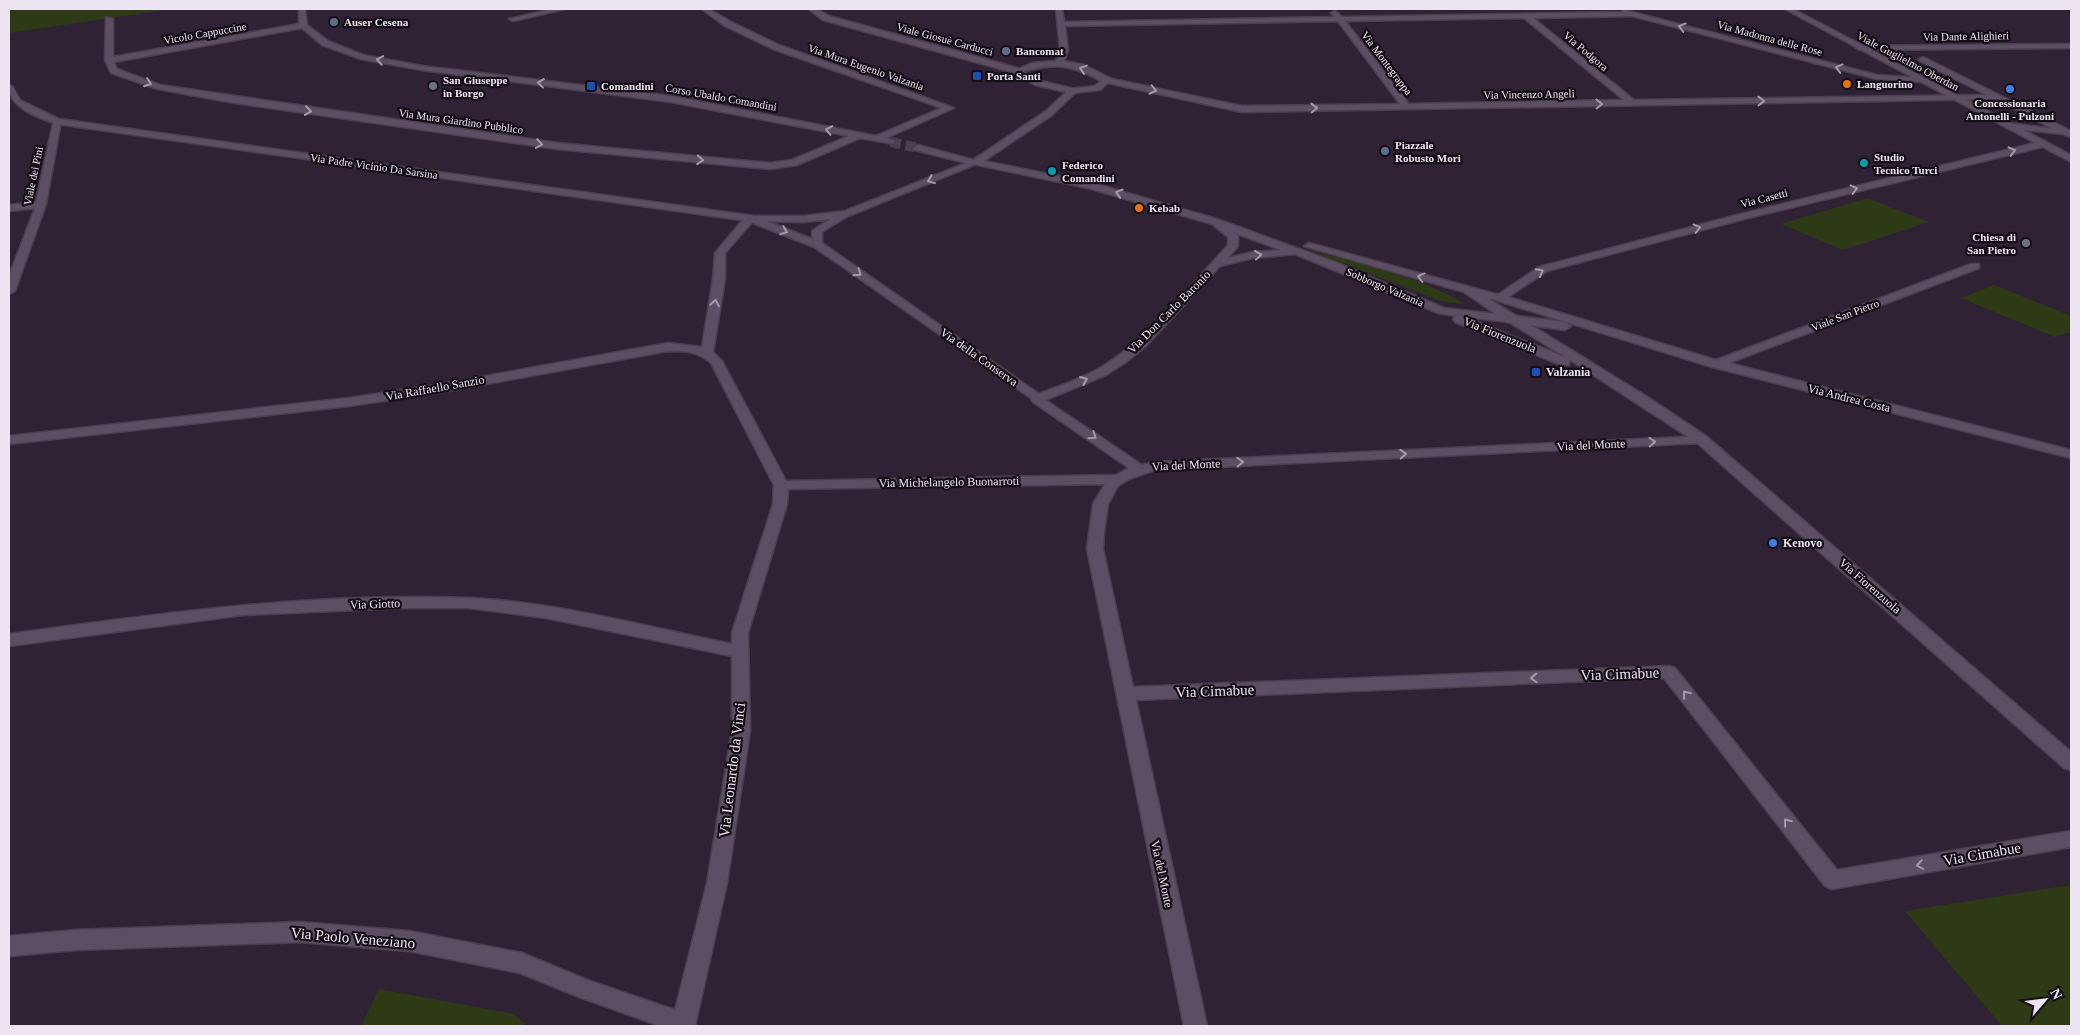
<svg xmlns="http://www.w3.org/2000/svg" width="2080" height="1035" font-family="Georgia,serif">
	<rect width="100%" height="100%" fill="#2f2235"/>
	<path fill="#2e3a15" d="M 9,9 L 172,9 L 9,33 Z
		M 1867,198 L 1929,222 L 1843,250 L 1781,224 Z
		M 1306,249 C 1359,264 1417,275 1465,304 L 1441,301 Z
		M 1994,285 L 2071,316 L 2071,332 L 2055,337 L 1961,298 Z
		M 2071,885 L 2071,1026 L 2002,1026 L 1905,911 Z
		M 379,989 L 514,1014 L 527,1026 L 361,1026 Z"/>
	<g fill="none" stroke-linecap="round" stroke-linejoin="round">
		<path stroke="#4c3f51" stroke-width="10" stroke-dasharray="10 5" stroke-linecap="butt" d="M 891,142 L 918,148"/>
		<g stroke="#4b3f4f" stroke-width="3">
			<path id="street" d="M 299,9 L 305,9 L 307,25 L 328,41 L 363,55 L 422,66 L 671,96 L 876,136 L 942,108 L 773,49 L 725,26 L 702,9 L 709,9 L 731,22 L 779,45 L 954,108 L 886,138 L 894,140 L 894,144 L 860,138 L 797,165 L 770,169 L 557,149 L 235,103 L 158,89 L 111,73 L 105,60 L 106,17 L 113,19 L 113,57 L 299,24 ZM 302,28 L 322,45 L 361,59 L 422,70 L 671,102 L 849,136 L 792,160 L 770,163 L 557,143 L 160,85 L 117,69 L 114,62 Z
				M 553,9 L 565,9 L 513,21 L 509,19 Z
				M 1056,9 L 1062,9 L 1064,22 L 1335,17 L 1331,13 L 1335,11 L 1342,17 L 1621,12 L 1624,10 L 1877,75 L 1922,78 L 1926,80 L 1922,82 L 1877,79 L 1632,16 L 1533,18 L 1634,100 L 1987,95 L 1920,61 L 1919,59 L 1923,57 L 2071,131 L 2071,137 L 2063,134 L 2006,128 L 2006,124 L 2009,123 L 2053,129 L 1996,99 L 1242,112 L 1108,83 L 1100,90 L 1072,93 L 1069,93 L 1069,89 L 1095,86 L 1101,81 C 1068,63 1054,63 1018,73 L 1014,71 L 1032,63 L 1056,61 L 1060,50 ZM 1524,18 L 1624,100 L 1409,104 L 1345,21 ZM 1338,21 L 1400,104 L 1242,106 L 1112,79 L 1084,65 L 1064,61 L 1068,50 L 1065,26 Z
				M 2071,44 L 2071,48 L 1860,50 L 1856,48 L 1860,46 Z
				M 54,119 L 61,121 L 46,204 L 15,291 L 9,294 L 9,276 L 35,208 L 9,211 L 9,205 L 36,202 Z
				M 2043,141 L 2046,142 L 2046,146 L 1744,219 L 1547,271 L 1508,297 L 1716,360 L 1971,264 L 1979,264 L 1979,268 L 1729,363 L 2071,450 L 2071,458 L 1712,367 L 1495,300 L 1493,298 L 1539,267 L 1737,215 Z
				M 918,145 L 981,162 L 846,217 L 822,232 L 822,247 L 818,248 L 813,245 L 812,231 L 830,219 L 804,222 L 753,221 L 725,253 L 725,279 L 713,352 L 722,361 L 786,481 L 1116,475 L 1129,468 L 1033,402 L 1031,399 L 1033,396 L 1038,395 L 1142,465 L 1155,462 L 1706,436 L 1708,439 L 1706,442 L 1701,443 L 1155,470 L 1129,479 L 1118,486 L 1108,504 L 1104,532 L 1103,549 L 1133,687 L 1669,666 L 1675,668 L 1837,870 L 2071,831 L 2071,847 L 1832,889 L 1825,886 L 1664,678 L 1136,700 L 1207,1026 L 1184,1026 L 1087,549 L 1093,504 L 1105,484 L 788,489 L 787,504 L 748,633 L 750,731 L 727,883 L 695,1026 L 660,1026 L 579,997 L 520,973 L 409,951 L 300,942 L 76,950 L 9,956 L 9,936 L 76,930 L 300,922 L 409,931 L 522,953 L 590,981 L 675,1010 L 707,883 L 732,731 L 732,656 L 546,618 L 469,608 L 403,608 L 243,615 L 9,646 L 9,634 C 161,613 314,592 468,598 C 552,601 648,627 732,644 L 732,633 L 773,504 L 774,485 L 711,363 C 698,351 685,351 668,351 L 442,392 L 349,406 L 9,444 L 9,436 L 349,398 L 442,384 L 668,343 L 702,347 L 713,279 L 715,253 L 746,216 L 804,216 L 845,211 L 966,163 L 915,150 L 913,148 Z
				M 1509,315 L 1565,322 L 1571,326 L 1565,330 L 1505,322 L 1505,316 Z"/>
		</g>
		<g stroke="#4b3f4f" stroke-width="3">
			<path id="secondary" d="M 809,9 L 816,9 L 829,16 L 1021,69 L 1041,81 L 1075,89 L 1075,93 L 1052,115 L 984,161 L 1093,183 L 1220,220 L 1335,262 L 1444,308 L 1496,314 L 1464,292 L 1304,246 L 1309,243 L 1503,296 L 1503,300 L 1489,299 L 1649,398 L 1706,436 L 2071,752 L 2071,770 L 2064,768 L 1696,442 L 1570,360 L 1569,365 L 1561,365 L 1455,322 L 1453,319 L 1456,316 L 1438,313 L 1295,254 L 1253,258 L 1220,266 L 1146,346 L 1126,362 L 1106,375 L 1038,403 L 814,247 L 748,221 L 57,124 C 38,118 8,107 9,86 L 12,86 L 20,100 L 59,119 L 754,216 L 822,243 L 1039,394 C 1059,386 1081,379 1100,368 C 1150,338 1188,288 1228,245 L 1228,237 L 1212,224 L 1088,188 L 973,164 L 973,160 L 1046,111 L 1066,92 L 1035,85 L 1015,73 L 823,20 ZM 1235,233 L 1281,250 L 1253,252 L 1228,258 L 1238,246 L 1238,236 ZM 1465,317 L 1509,322 L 1567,358 Z
				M 1785,9 L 1793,9 L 2071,155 L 2071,162 Z"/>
		</g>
		<use href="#street" fill="#5c4f63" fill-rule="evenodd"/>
		<use href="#secondary" fill="#5c4f63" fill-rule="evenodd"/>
	</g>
	<defs><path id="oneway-chevron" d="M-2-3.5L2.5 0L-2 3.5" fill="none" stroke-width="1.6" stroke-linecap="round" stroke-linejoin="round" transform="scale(1.25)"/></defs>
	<g stroke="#a59aaa">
		<use href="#oneway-chevron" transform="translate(1682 27) rotate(-165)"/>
		<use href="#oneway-chevron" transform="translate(380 60) rotate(-170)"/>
		<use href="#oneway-chevron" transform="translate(1839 68) rotate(-165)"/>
		<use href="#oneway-chevron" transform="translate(1083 69) rotate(-162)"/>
		<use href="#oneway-chevron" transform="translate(148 83) rotate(20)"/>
		<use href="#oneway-chevron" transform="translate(541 83) rotate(-173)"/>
		<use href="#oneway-chevron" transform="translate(1153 90) rotate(12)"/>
		<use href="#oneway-chevron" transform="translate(1761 101) rotate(-1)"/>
		<use href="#oneway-chevron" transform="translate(1599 104) rotate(-1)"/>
		<use href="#oneway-chevron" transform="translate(1314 108) rotate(-1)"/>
		<use href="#oneway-chevron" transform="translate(308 111) rotate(8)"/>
		<use href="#oneway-chevron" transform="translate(829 130) rotate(-168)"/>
		<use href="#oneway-chevron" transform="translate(539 144) rotate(8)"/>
		<use href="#oneway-chevron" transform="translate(2012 151) rotate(-14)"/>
		<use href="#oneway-chevron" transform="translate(700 160) rotate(5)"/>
		<use href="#oneway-chevron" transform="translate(931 180) rotate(158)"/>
		<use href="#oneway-chevron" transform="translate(1854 189) rotate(-14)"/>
		<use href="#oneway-chevron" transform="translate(1119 193) rotate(-164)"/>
		<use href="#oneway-chevron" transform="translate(1697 228) rotate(-15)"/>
		<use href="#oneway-chevron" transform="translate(784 231) rotate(21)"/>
		<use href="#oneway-chevron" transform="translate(1258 255) rotate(-6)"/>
		<use href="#oneway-chevron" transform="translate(1540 272) rotate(-28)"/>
		<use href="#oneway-chevron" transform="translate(858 273) rotate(35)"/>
		<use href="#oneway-chevron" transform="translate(1421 277) rotate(-165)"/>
		<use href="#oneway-chevron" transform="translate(715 303) rotate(-80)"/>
		<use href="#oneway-chevron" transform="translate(1084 380) rotate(-24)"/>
		<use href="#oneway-chevron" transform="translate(1093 436) rotate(35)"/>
		<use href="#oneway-chevron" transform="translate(1652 442) rotate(-3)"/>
		<use href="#oneway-chevron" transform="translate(1403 454) rotate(-3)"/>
		<use href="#oneway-chevron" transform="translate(1240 462) rotate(-3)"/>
		<use href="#oneway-chevron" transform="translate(1534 678) rotate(178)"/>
		<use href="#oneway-chevron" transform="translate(1686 694) rotate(-128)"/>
		<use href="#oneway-chevron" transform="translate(1787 822) rotate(-128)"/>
		<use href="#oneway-chevron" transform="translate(1920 865) rotate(170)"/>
	</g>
	<g fill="#5c6f8a" stroke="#140e16" stroke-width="2">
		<circle cx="334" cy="22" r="5"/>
		<circle cx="1006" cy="51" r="5"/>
		<circle cx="1385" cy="151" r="5"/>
	</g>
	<g fill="#1a4fb4" stroke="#140e16" stroke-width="2">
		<rect x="972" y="71" width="10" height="10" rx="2.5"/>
		<rect x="586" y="81" width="10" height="10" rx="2.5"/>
		<rect x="1531" y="367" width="10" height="10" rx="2.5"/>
	</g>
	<g fill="#e8710a" stroke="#140e16" stroke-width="2">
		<circle cx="1847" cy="84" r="5"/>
		<circle cx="1139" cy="208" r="5"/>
	</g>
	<g fill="#6b7280" stroke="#140e16" stroke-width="2">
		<circle cx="433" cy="86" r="5"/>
		<circle cx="2026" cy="243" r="5"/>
	</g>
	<g fill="#3f7fe0" stroke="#140e16" stroke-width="2">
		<circle cx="2010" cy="89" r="5"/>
		<circle cx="1773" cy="543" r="5"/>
	</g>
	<g fill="#0f9aa8" stroke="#140e16" stroke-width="2">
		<circle cx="1864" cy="163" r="5"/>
		<circle cx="1052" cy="171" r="5"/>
	</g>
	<g text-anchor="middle" stroke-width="4.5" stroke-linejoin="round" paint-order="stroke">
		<g font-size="11" font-weight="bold" fill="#eee5f2" stroke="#140e16" text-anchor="start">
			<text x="344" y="26">Auser Cesena</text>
			<text x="1016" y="55">Bancomat</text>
			<text x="987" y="80">Porta Santi</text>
			<text x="443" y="84">San Giuseppe<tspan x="443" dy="13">in Borgo</tspan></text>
			<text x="1857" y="88">Languorino</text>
			<text x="601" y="90">Comandini</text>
			<text x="2010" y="107" text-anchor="middle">Concessionaria<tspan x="2010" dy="13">Antonelli - Pulzoni</tspan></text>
			<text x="1395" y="149">Piazzale<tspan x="1395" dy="13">Robusto Mori</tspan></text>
			<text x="1874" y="161">Studio<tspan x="1874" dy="13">Tecnico Turci</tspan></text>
			<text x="1062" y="169">Federico<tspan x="1062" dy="13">Comandini</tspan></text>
			<text x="1149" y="212">Kebab</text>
			<text x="2016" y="241" text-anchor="end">Chiesa di<tspan x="2016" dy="13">San Pietro</tspan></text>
		</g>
		<g font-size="11" fill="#eee5f2" stroke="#140e16">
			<text transform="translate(205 33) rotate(-10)" y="4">Vicolo Cappuccine</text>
			<text transform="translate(1966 36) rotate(-1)" y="4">Via Dante Alighieri</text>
			<text transform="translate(1770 38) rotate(15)" y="4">Via Madonna delle Rose</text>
			<text transform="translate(945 39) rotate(15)" y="4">Viale Giosuè Carducci</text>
			<text transform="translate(1586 51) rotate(40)" y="4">Via Podgora</text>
			<text transform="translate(1908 61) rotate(28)" y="4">Viale Guglielmo Oberdan</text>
			<text transform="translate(1387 63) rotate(53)" y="4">Via Montegrappa</text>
			<text transform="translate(866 67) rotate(19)" y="4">Via Mura Eugenio Valzania</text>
			<text transform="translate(1529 94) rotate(-1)" y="4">Via Vincenzo Angeli</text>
			<text transform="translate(721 97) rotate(10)" y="4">Corso Ubaldo Comandini</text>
			<text transform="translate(461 121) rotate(8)" y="4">Via Mura Giardino Pubblico</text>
			<text transform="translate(374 166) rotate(8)" y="4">Via Padre Vicinio Da Sarsina</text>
			<text transform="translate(33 176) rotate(-78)" y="4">Viale dei Pini</text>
			<text transform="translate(1764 198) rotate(-14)" y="4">Via Casetti</text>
			<text transform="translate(1385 287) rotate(23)" y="4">Sobborgo Valzania</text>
			<text transform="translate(1845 315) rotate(-21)" y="4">Viale San Pietro</text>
		</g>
		<g font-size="12" fill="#eee5f2" stroke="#140e16">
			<text transform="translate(1169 312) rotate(-45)" y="4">Via Don Carlo Baronio</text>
			<text transform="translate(1500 335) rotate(22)" y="4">Via Fiorenzuola</text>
			<text transform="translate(979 357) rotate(35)" y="4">Via della Conserva</text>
			<text transform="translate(435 388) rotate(-10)" y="4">Via Raffaello Sanzio</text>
			<text transform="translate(1849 398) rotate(14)" y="4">Via Andrea Costa</text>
			<text transform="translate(1591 445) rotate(-3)" y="4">Via del Monte</text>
			<text transform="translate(1186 465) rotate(-3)" y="4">Via del Monte</text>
			<text transform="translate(949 482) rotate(-1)" y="4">Via Michelangelo Buonarroti</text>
			<text transform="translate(1870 586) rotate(41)" y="4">Via Fiorenzuola</text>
			<text transform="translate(375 604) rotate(-2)" y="4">Via Giotto</text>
			<text transform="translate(1162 874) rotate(78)" y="4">Via del Monte</text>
		</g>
		<g font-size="12" font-weight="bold" fill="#eee5f2" stroke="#140e16" text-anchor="start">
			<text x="1546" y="376">Valzania</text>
			<text x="1783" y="547">Kenovo</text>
		</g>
		<g font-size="15" fill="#eee5f2" stroke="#140e16">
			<text transform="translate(1620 674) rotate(-2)" y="5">Via Cimabue</text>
			<text transform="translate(1215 691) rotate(-2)" y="5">Via Cimabue</text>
			<text transform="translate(732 770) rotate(-83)" y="5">Via Leonardo da Vinci</text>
			<text transform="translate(1982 854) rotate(-10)" y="5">Via Cimabue</text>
			<text transform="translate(353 938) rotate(5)" y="5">Via Paolo Veneziano</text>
		</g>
	</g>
	<rect width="2080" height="1035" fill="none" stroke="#eee5f2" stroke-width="20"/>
	<g transform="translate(2045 1000) rotate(62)" stroke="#140e16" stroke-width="4" paint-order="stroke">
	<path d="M0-4L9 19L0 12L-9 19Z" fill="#eee5f2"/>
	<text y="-8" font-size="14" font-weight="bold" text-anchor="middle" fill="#eee5f2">N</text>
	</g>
</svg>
